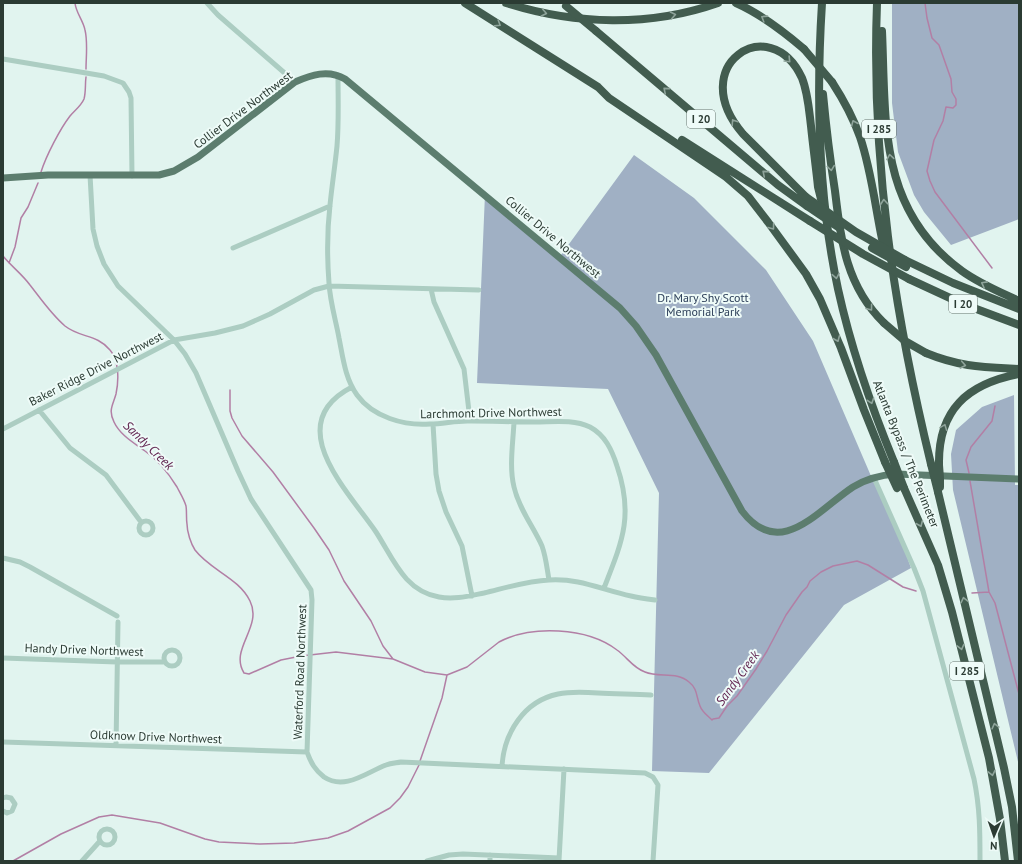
<svg xmlns="http://www.w3.org/2000/svg" width="1022" height="864" font-family="'PT Sans',sans-serif">
	<rect width="100%" height="100%" fill="#e1f4ef"/>
	<path fill="#a0b0c4" d="M 892,3 L 1019,3 L 1019,219 L 951,245 L 924,212 L 914,195 L 898,152 L 892,103 Z
		M 634,155 L 694,198 L 766,270 L 813,341 L 871,476 L 900,537 L 911,568 L 844,605 L 709,773 L 652,771 L 659,493 L 608,389 L 477,383 L 485,194 L 561,255 Z
		M 1014,395 L 1015,485 L 1019,485 L 1019,766 L 953,490 L 951,454 L 956,430 L 982,407 Z"/>
	<g fill="none" stroke-linecap="round" stroke-linejoin="round">
		<path stroke="#b27fa5" stroke-width="1.5" d="M 75,3 C 76,13 83,20 85,30 C 88,42 86,57 86,69
			M 925,3 L 927,18 L 932,38 L 939,45 L 951,79 L 952,92 L 956,99 L 956,105 L 953,108 L 946,107 L 943,121 L 934,140 L 927,171 L 930,181 L 935,192 L 992,268
			M 41,172 C 46,156 60,129 70,116 C 75,110 81,106 84,99 C 86,92 85,84 86,77
			M 3,256 C 11,266 22,274 30,285 C 41,299 51,314 65,326 C 80,338 97,334 110,350 C 119,360 119,380 116,394 C 113,405 108,410 114,422 C 120,435 134,443 145,451 C 158,460 169,474 177,487 C 180,493 184,499 186,506 C 187,513 186,518 187,524 C 187,532 191,544 195,550 C 210,570 239,578 250,601 C 263,627 229,649 244,673 L 249,674 L 281,660 L 301,656 L 336,652 L 393,659 L 425,672 L 447,675 L 467,667 L 499,642 C 531,625 587,627 617,650 C 627,657 633,668 645,672 C 659,678 677,671 689,682 C 698,689 696,697 700,706 C 702,712 708,716 712,720 L 713,719 L 719,718 L 727,706 L 737,696 L 756,669 L 767,651 L 786,615 L 802,592 L 807,587 L 810,581 L 821,572 L 833,566 L 857,561 L 868,565 L 903,587 L 916,591
			M 9,263 L 15,247 L 21,218 L 28,207 L 38,183
			M 230,390 L 230,411 L 232,418 L 242,436 L 273,472 L 314,528 L 329,550 L 344,581 L 371,621 L 383,646 L 393,659
			M 969,473 L 966,460 L 971,447 L 992,421 L 995,406
			M 970,481 L 989,592 L 995,603 L 1019,694
			M 972,593 L 989,592
			M 420,761 L 442,698 L 447,675
			M 13,861 L 61,834 L 99,817 L 112,815 L 160,823 L 205,839 L 219,842 L 260,844 L 294,843 L 328,838 L 348,831 L 390,808 L 400,798 L 408,787 L 419,765"/>
		<path stroke="#accdc2" stroke-width="5" d="M 207,3 L 218,15 L 295,82
			M 3,59 L 104,76 L 123,83 L 129,92 L 131,98 L 132,176
			M 338,75 C 338,98 339,122 337,146 C 335,166 332,185 330,205 C 327,231 327,257 329,283 C 330,302 336,321 339,338 C 343,358 345,378 357,395 C 373,417 404,426 430,424 C 444,424 457,420 471,421 C 492,421 513,422 535,422 C 553,422 573,419 590,427 C 605,435 612,450 617,466 C 634,516 622,542 604,588
			M 90,175 L 93,229 L 97,246 L 104,264 L 118,286 L 174,340 L 185,354 L 196,373 L 238,471 L 251,499 L 311,590 L 312,600 L 307,752 C 311,763 315,770 324,777 C 345,791 367,772 386,765 C 391,763 396,763 401,762 L 645,773 L 653,777 L 658,785 L 653,861
			M 233,248 L 330,206
			M 431,289 L 434,302 L 464,369 L 470,420
			M 352,387 C 280,424 348,491 376,532 C 393,558 404,591 439,597 C 454,600 469,596 484,593 C 505,588 527,581 549,580 C 580,578 602,590 631,596 C 639,598 647,599 655,600
			M 39,410 L 70,448 L 106,475 L 141,522
			M 514,422 C 513,443 509,467 514,487 C 519,509 533,526 542,546 C 546,557 547,569 549,580
			M 433,424 L 436,474 L 439,491 L 446,512 L 462,546 L 472,596
			M 3,429 L 174,340 L 215,333 L 243,326 L 270,314 L 314,290 L 329,286 L 479,290
			M 874,478 L 914,568 L 923,591 L 974,779 C 980,808 980,832 980,861
			M139 528a7 7 0 1 1 14 0a7 7 0 1 1-14 0Z
			M 3,558 L 20,562 L 30,567 L 117,616
			M164 658a8 8 0 1 1 16 0a8 8 0 1 1-16 0Z
			M 3,658 L 117,662 L 164,662
			M 3,742 L 307,752
			M 116,746 L 118,622
			M 502,766 C 504,733 524,701 558,694 C 572,691 585,692 598,693 C 616,694 633,694 651,695
			M 3,798 L 6,797 L 11,798 L 15,804 L 12,811 L 7,813 L 3,811
			M99 837a8 8 0 1 1 16 0a8 8 0 1 1-16 0Z
			M 559,860 L 564,769
			M 82,861 L 100,841
			M 427,861 L 449,855 L 463,854 L 559,858
			M 490,861 L 490,855"/>
		<path stroke="#5c7d6e" stroke-width="7" d="M 3,178 L 48,175 L 159,175 L 174,171 L 198,157 L 295,82 C 311,75 328,69 345,79 L 620,308 L 636,326 L 656,355 L 742,511 C 780,561 818,510 853,487 C 866,479 881,475 896,474 L 1019,479"/>
		<path stroke="#425c4f" stroke-width="8" d="M 465,3 L 598,87 L 609,98 L 726,177 L 748,196 L 768,222 L 806,274 L 820,299 L 841,348 L 864,410 L 885,462
			M 506,3 C 575,25 650,27 718,3
			M 736,3 C 761,14 783,31 804,49
			M 822,3 C 816,98 818,196 838,289 C 851,348 871,406 894,462
			M 877,3 C 871,161 894,312 931,464
			M 596,31 L 778,185 L 807,206
			M 882,31 C 886,123 878,210 962,271 C 980,284 1000,292 1019,301
			M 832,82 C 843,99 853,117 860,137 C 871,169 875,205 882,239 L 887,249
			M 823,94 C 826,126 830,159 835,191 C 841,241 846,286 884,323
			M 682,140 L 810,221
			M 806,197 L 743,134 C 684,66 770,9 802,78 C 808,93 809,110 811,126 C 813,146 816,167 818,187 L 821,199
			M 905,260 L 953,283 L 1019,309
			M 909,279 L 963,304 L 1019,325
			M 926,353 C 960,367 983,367 1019,369
			M 939,465 C 938,410 967,384 1019,374
			M 904,488 L 938,565 L 952,612 L 989,758 L 1000,819 L 1005,861
			M 938,492 L 1004,768 L 1012,807 L 1018,861"/>
		<path stroke="#425c4f" stroke-width="8" d="M 566,6 L 596,31
			M 804,49 L 832,82
			M 806,197 L 856,232 L 905,260
			M 807,206 L 838,227
			M 810,221 L 863,254 L 909,279
			M 872,248 L 906,267
			M 884,323 L 905,341 L 926,353
			M 885,462 L 897,488
			M 894,462 L 904,488
			M 931,464 L 938,492
			M 939,465 L 940,478 L 940,487"/>
	</g>
	<defs><path id="oneway-chevron" d="M-2-3.5L2.5 0L-2 3.5" fill="none" stroke-width="1.6" stroke-linecap="round" stroke-linejoin="round"/></defs>
	<g stroke="#8fa49b">
		<use href="#oneway-chevron" transform="translate(544 13) rotate(12)"/>
		<use href="#oneway-chevron" transform="translate(673 15) rotate(-11)"/>
		<use href="#oneway-chevron" transform="translate(764 18) rotate(-148)"/>
		<use href="#oneway-chevron" transform="translate(498 24) rotate(32)"/>
		<use href="#oneway-chevron" transform="translate(788 60) rotate(46)"/>
		<use href="#oneway-chevron" transform="translate(666 90) rotate(-140)"/>
		<use href="#oneway-chevron" transform="translate(734 122) rotate(-123)"/>
		<use href="#oneway-chevron" transform="translate(854 123) rotate(-113)"/>
		<use href="#oneway-chevron" transform="translate(890 157) rotate(-99)"/>
		<use href="#oneway-chevron" transform="translate(831 168) rotate(82)"/>
		<use href="#oneway-chevron" transform="translate(765 173) rotate(-140)"/>
		<use href="#oneway-chevron" transform="translate(884 202) rotate(-95)"/>
		<use href="#oneway-chevron" transform="translate(772 227) rotate(54)"/>
		<use href="#oneway-chevron" transform="translate(836 276) rotate(80)"/>
		<use href="#oneway-chevron" transform="translate(984 284) rotate(-152)"/>
		<use href="#oneway-chevron" transform="translate(870 308) rotate(53)"/>
		<use href="#oneway-chevron" transform="translate(837 339) rotate(67)"/>
		<use href="#oneway-chevron" transform="translate(963 365) rotate(11)"/>
		<use href="#oneway-chevron" transform="translate(871 401) rotate(71)"/>
		<use href="#oneway-chevron" transform="translate(944 427) rotate(-69)"/>
		<use href="#oneway-chevron" transform="translate(920 524) rotate(67)"/>
		<use href="#oneway-chevron" transform="translate(964 600) rotate(-103)"/>
		<use href="#oneway-chevron" transform="translate(961 647) rotate(76)"/>
		<use href="#oneway-chevron" transform="translate(995 726) rotate(-104)"/>
		<use href="#oneway-chevron" transform="translate(992 773) rotate(78)"/>
	</g>
	<g text-anchor="middle" stroke-width="4" stroke-linejoin="round" paint-order="stroke">
		<g fill="#eefbf8" stroke="#66756e" stroke-width="1">
			<rect x="687" y="110" width="28" height="18" rx="3"/>
			<rect x="862" y="120" width="34" height="18" rx="3"/>
			<rect x="949" y="295" width="28" height="18" rx="3"/>
			<rect x="950" y="662" width="34" height="18" rx="3"/>
		</g>
		<g font-size="11" font-weight="bold" fill="#2b3b33">
			<text x="701" y="123">I 20</text>
			<text x="879" y="133">I 285</text>
			<text x="963" y="308">I 20</text>
			<text x="967" y="675">I 285</text>
		</g>
		<g font-size="12" fill="#2b3b33" stroke="#eefbf8">
			<text transform="translate(243 110) rotate(-37)" y="4">Collier Drive Northwest</text>
			<text transform="translate(553 237) rotate(40)" y="4">Collier Drive Northwest</text>
			<text transform="translate(96 369) rotate(-27)" y="4">Baker Ridge Drive Northwest</text>
			<text transform="translate(491 413) rotate(-1)" y="4">Larchmont Drive Northwest</text>
			<text transform="translate(906 454) rotate(68)" y="4">Atlanta Bypass / The Perimeter</text>
			<text transform="translate(84 650) rotate(2)" y="4">Handy Drive Northwest</text>
			<text transform="translate(300 672) rotate(-88)" y="4">Waterford Road Northwest</text>
			<text transform="translate(156 737) rotate(2)" y="4">Oldknow Drive Northwest</text>
		</g>
		<g font-size="12" fill="#2e405a" stroke="#eefbf8">
			<text x="703" y="302">Dr. Mary Shy Scott<tspan x="703" dy="14">Memorial Park</tspan></text>
		</g>
		<g font-size="13" font-style="italic" fill="#5e1f4c" stroke="#eefbf8">
			<text transform="translate(149 445) rotate(44)" y="5">Sandy Creek</text>
			<text transform="translate(737 678) rotate(-54)" y="5">Sandy Creek</text>
		</g>
	</g>
	<rect width="1022" height="864" fill="none" stroke="#2b3b33" stroke-width="8"/>
	<g transform="translate(994 836) rotate(182)" stroke="#eefbf8" stroke-width="3" paint-order="stroke">
	<path d="M0-3L7 15L0 10L-7 15Z" fill="#2b3b33"/>
	<text y="-6" font-size="11" font-weight="bold" text-anchor="middle" fill="#2b3b33">N</text>
	</g>
</svg>
